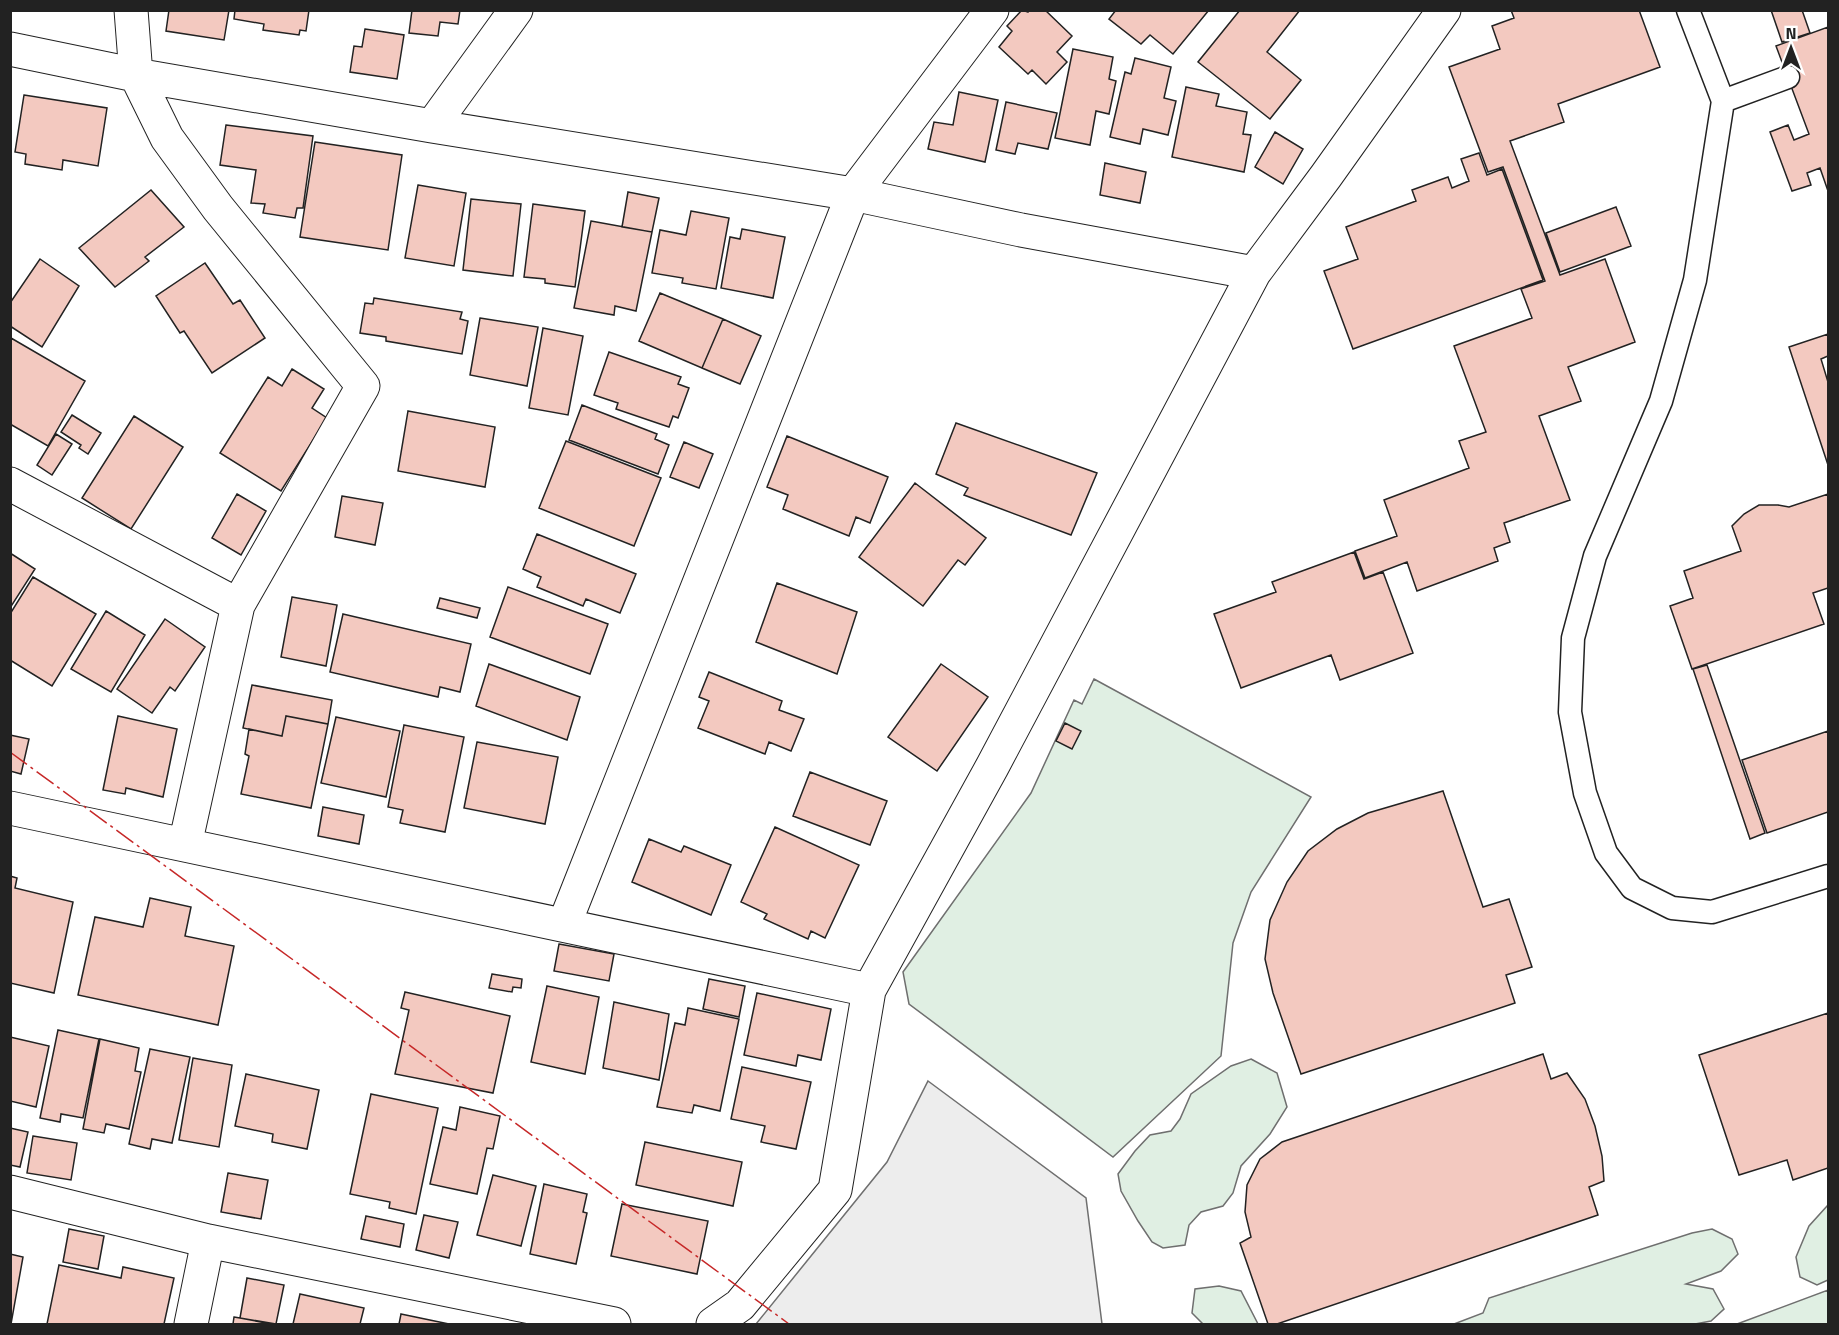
<svg xmlns="http://www.w3.org/2000/svg" width="1839" height="1335" font-family="'Titillium Web',sans-serif">
	<rect width="100%" height="100%" fill="#fff"/>
	<path fill="#e0efe3" stroke="#6f6f6f" stroke-width="1.5" d="M 1094,679 L 1311,797 L 1251,892 L 1233,943 L 1221,1056 L 1113,1157 L 909,1004 L 903,972 L 1031,793 L 1074,700 L 1082,704 Z
		M 1251,1059 L 1277,1073 L 1287,1107 L 1270,1134 L 1241,1166 L 1233,1193 L 1223,1206 L 1201,1212 L 1189,1225 L 1185,1245 L 1163,1248 L 1152,1242 L 1138,1221 L 1121,1191 L 1118,1174 L 1135,1151 L 1150,1135 L 1171,1131 L 1180,1119 L 1191,1094 L 1231,1066 Z
		M 1828,1205 L 1828,1280 L 1817,1285 L 1800,1277 L 1796,1257 L 1809,1226 Z
		M 1712,1229 L 1732,1239 L 1738,1254 L 1721,1271 L 1686,1284 L 1713,1289 L 1724,1309 L 1711,1321 L 1695,1324 L 1454,1324 L 1483,1313 L 1489,1298 L 1692,1233 Z
		M 1219,1286 L 1241,1291 L 1258,1324 L 1203,1324 L 1192,1313 L 1195,1289 Z
		M 1828,1290 L 1828,1324 L 1737,1324 Z"/>
	<path fill="#ededed" stroke="#6f6f6f" stroke-width="1.5" d="M 928,1081 L 1086,1198 L 1102,1324 L 756,1324 L 887,1162 Z"/>
	<path fill="#f3c9c0" stroke="#222" stroke-width="1.5" d="M 169,10 L 229,10 L 224,40 L 166,31 Z
		M 235,10 L 309,10 L 306,31 L 300,30 L 299,35 L 263,30 L 264,24 L 234,19 Z
		M 412,10 L 460,10 L 458,24 L 440,22 L 438,36 L 409,33 Z
		M 1022,10 L 1028,12 L 1029,10 L 1045,10 L 1072,36 L 1057,52 L 1067,62 L 1046,84 L 1032,70 L 1028,74 L 999,47 L 1012,31 L 1007,26 Z
		M 1116,10 L 1209,10 L 1173,54 L 1150,35 L 1141,44 L 1109,19 Z
		M 1240,10 L 1300,10 L 1267,52 L 1301,80 L 1270,119 L 1198,62 Z
		M 1511,10 L 1639,10 L 1660,67 L 1558,104 L 1564,122 L 1510,141 L 1560,275 L 1605,259 L 1635,342 L 1568,367 L 1581,401 L 1539,416 L 1570,500 L 1504,523 L 1510,542 L 1494,548 L 1498,561 L 1417,591 L 1407,562 L 1365,578 L 1355,551 L 1397,536 L 1384,500 L 1469,468 L 1459,441 L 1486,432 L 1454,346 L 1532,318 L 1521,289 L 1545,281 L 1503,167 L 1488,172 L 1449,67 L 1500,49 L 1492,26 L 1514,18 Z
		M 1771,10 L 1802,10 L 1810,33 L 1782,42 Z
		M 1828,27 L 1828,191 L 1820,168 L 1807,173 L 1811,185 L 1792,191 L 1770,132 L 1788,125 L 1794,140 L 1809,134 L 1776,46 Z
		M 365,29 L 404,35 L 397,79 L 350,72 L 354,46 L 362,47 Z
		M 1073,49 L 1113,57 L 1109,79 L 1116,81 L 1109,114 L 1096,111 L 1090,145 L 1055,138 Z
		M 1135,58 L 1171,67 L 1164,98 L 1176,101 L 1168,135 L 1143,129 L 1140,144 L 1110,137 L 1125,72 L 1131,74 Z
		M 1186,87 L 1219,94 L 1216,106 L 1247,112 L 1243,134 L 1251,135 L 1244,172 L 1172,157 Z
		M 959,92 L 998,100 L 985,162 L 928,149 L 934,122 L 953,125 Z
		M 24,95 L 107,108 L 98,166 L 63,160 L 62,170 L 25,164 L 26,154 L 15,152 Z
		M 1006,102 L 1057,113 L 1048,149 L 1018,143 L 1015,154 L 996,150 Z
		M 226,125 L 313,136 L 303,208 L 297,208 L 295,218 L 263,213 L 265,204 L 251,203 L 256,170 L 220,165 Z
		M 1275,132 L 1303,149 L 1283,184 L 1255,167 Z
		M 315,142 L 402,155 L 388,250 L 300,237 Z
		M 1479,153 L 1487,175 L 1502,169 L 1543,280 L 1353,349 L 1324,271 L 1358,259 L 1346,227 L 1416,201 L 1412,190 L 1448,177 L 1452,188 L 1469,181 L 1461,159 Z
		M 1105,163 L 1146,172 L 1140,203 L 1100,195 Z
		M 418,185 L 466,193 L 454,266 L 405,258 Z
		M 151,190 L 184,227 L 145,257 L 149,261 L 115,287 L 79,248 Z
		M 628,192 L 659,198 L 652,232 L 622,227 Z
		M 471,199 L 521,204 L 513,276 L 463,270 Z
		M 533,204 L 585,211 L 575,287 L 545,283 L 545,279 L 524,277 Z
		M 1616,207 L 1631,246 L 1560,272 L 1546,233 Z
		M 691,211 L 729,218 L 716,289 L 682,283 L 683,278 L 652,273 L 660,230 L 686,235 Z
		M 591,221 L 652,232 L 636,311 L 615,306 L 614,315 L 574,308 Z
		M 742,229 L 785,237 L 773,298 L 721,288 L 730,237 L 740,239 Z
		M 40,259 L 79,286 L 42,347 L 10,326 L 10,303 Z
		M 205,263 L 233,304 L 240,300 L 265,338 L 212,373 L 184,331 L 180,333 L 156,296 Z
		M 660,293 L 723,319 L 702,368 L 639,341 Z
		M 374,298 L 462,312 L 460,319 L 468,321 L 462,354 L 386,341 L 386,337 L 360,333 L 365,303 L 373,304 Z
		M 480,318 L 538,327 L 527,386 L 470,375 Z
		M 723,319 L 761,336 L 740,384 L 702,368 Z
		M 543,328 L 583,336 L 568,415 L 529,408 Z
		M 1828,334 L 1828,356 L 1821,359 L 1828,382 L 1828,465 L 1789,347 Z
		M 11,338 L 85,381 L 48,446 L 10,424 Z
		M 609,352 L 681,377 L 678,384 L 689,388 L 678,418 L 673,416 L 669,427 L 616,409 L 618,403 L 594,395 Z
		M 292,369 L 324,389 L 312,408 L 327,418 L 281,491 L 220,453 L 268,377 L 282,386 Z
		M 582,405 L 657,434 L 655,439 L 669,445 L 658,474 L 569,440 Z
		M 408,411 L 495,427 L 485,487 L 398,471 Z
		M 72,415 L 101,433 L 88,454 L 79,448 L 81,445 L 61,432 Z
		M 134,416 L 183,447 L 131,529 L 82,498 Z
		M 956,423 L 1097,473 L 1071,535 L 964,495 L 968,488 L 936,474 Z
		M 56,434 L 72,444 L 52,475 L 37,465 Z
		M 787,436 L 888,477 L 870,523 L 856,517 L 849,536 L 783,509 L 788,495 L 767,487 Z
		M 566,441 L 661,478 L 634,546 L 539,508 Z
		M 684,442 L 713,454 L 699,488 L 670,477 Z
		M 915,483 L 986,538 L 965,565 L 958,560 L 923,606 L 859,557 Z
		M 237,494 L 266,511 L 241,555 L 212,538 Z
		M 1828,494 L 1828,588 L 1813,593 L 1824,624 L 1692,669 L 1670,606 L 1693,598 L 1684,571 L 1741,551 L 1732,526 L 1744,514 L 1759,505 L 1778,505 L 1789,507 Z
		M 342,496 L 383,503 L 375,545 L 335,537 Z
		M 537,534 L 636,574 L 620,613 L 586,599 L 583,606 L 537,587 L 541,577 L 523,569 Z
		M 1354,552 L 1364,579 L 1383,572 L 1413,653 L 1340,680 L 1331,655 L 1241,688 L 1214,614 L 1276,592 L 1272,582 Z
		M 10,553 L 35,569 L 10,608 Z
		M 33,577 L 96,614 L 52,686 L 10,660 L 10,614 Z
		M 777,583 L 857,612 L 837,674 L 756,642 Z
		M 508,587 L 608,624 L 590,674 L 490,637 Z
		M 292,597 L 337,605 L 326,666 L 281,657 Z
		M 440,598 L 480,608 L 477,618 L 437,608 Z
		M 106,611 L 145,635 L 111,692 L 71,669 Z
		M 343,614 L 471,644 L 460,692 L 440,687 L 438,697 L 330,672 Z
		M 165,619 L 205,647 L 175,691 L 170,687 L 152,713 L 117,689 Z
		M 489,664 L 580,697 L 567,740 L 476,706 Z
		M 941,664 L 988,697 L 937,771 L 888,737 Z
		M 1707,665 L 1765,833 L 1750,839 L 1693,669 Z
		M 709,672 L 782,701 L 779,710 L 804,719 L 791,751 L 769,742 L 765,754 L 698,728 L 709,701 L 699,697 Z
		M 252,685 L 332,700 L 328,724 L 286,716 L 282,736 L 243,728 Z
		M 118,716 L 177,729 L 163,797 L 126,788 L 125,794 L 103,790 Z
		M 286,716 L 328,724 L 311,808 L 241,794 L 249,756 L 245,754 L 249,729 L 282,736 Z
		M 336,717 L 400,731 L 386,797 L 321,783 Z
		M 1065,723 L 1081,731 L 1072,749 L 1056,741 Z
		M 404,725 L 464,737 L 445,832 L 400,823 L 403,810 L 388,807 Z
		M 1828,731 L 1828,812 L 1767,833 L 1742,760 Z
		M 10,735 L 29,739 L 21,774 L 10,771 Z
		M 477,742 L 558,757 L 545,824 L 464,808 Z
		M 810,772 L 887,801 L 870,845 L 793,816 Z
		M 1443,791 L 1483,907 L 1509,899 L 1532,967 L 1506,975 L 1515,1003 L 1301,1074 L 1273,993 L 1265,959 L 1270,920 L 1287,882 L 1308,851 L 1337,829 L 1368,813 Z
		M 323,807 L 364,815 L 359,844 L 318,836 Z
		M 775,827 L 859,865 L 825,938 L 811,931 L 808,939 L 764,919 L 767,914 L 741,902 Z
		M 649,839 L 681,852 L 684,846 L 731,865 L 711,915 L 632,882 Z
		M 10,876 L 17,878 L 15,888 L 73,902 L 54,993 L 10,983 Z
		M 150,898 L 191,907 L 185,936 L 234,946 L 218,1025 L 78,995 L 95,917 L 143,927 Z
		M 559,944 L 614,954 L 609,981 L 554,971 Z
		M 492,974 L 522,979 L 521,988 L 513,987 L 512,992 L 489,988 Z
		M 709,979 L 745,986 L 739,1017 L 703,1009 Z
		M 547,986 L 599,997 L 585,1074 L 531,1062 Z
		M 405,992 L 510,1016 L 493,1093 L 395,1074 L 409,1010 L 401,1008 Z
		M 757,993 L 831,1009 L 821,1060 L 798,1055 L 796,1066 L 744,1055 Z
		M 614,1002 L 669,1014 L 659,1080 L 603,1068 Z
		M 688,1008 L 739,1019 L 720,1111 L 694,1105 L 692,1113 L 657,1107 L 675,1023 L 685,1025 Z
		M 1828,1013 L 1828,1168 L 1793,1180 L 1787,1160 L 1739,1175 L 1699,1055 Z
		M 58,1030 L 99,1039 L 83,1118 L 61,1114 L 60,1122 L 40,1118 Z
		M 10,1037 L 49,1046 L 36,1107 L 10,1101 Z
		M 100,1039 L 139,1048 L 135,1071 L 141,1072 L 129,1129 L 106,1124 L 104,1133 L 83,1129 Z
		M 150,1049 L 190,1057 L 172,1143 L 152,1139 L 150,1149 L 129,1144 Z
		M 1543,1054 L 1551,1079 L 1567,1073 L 1585,1099 L 1595,1126 L 1602,1156 L 1604,1181 L 1589,1187 L 1598,1215 L 1277,1324 L 1268,1324 L 1240,1243 L 1251,1237 L 1245,1212 L 1247,1185 L 1260,1159 L 1282,1142 Z
		M 193,1058 L 232,1065 L 219,1147 L 179,1140 Z
		M 742,1067 L 811,1082 L 796,1149 L 761,1142 L 765,1126 L 731,1119 Z
		M 246,1074 L 319,1090 L 307,1149 L 272,1142 L 273,1134 L 235,1126 Z
		M 371,1094 L 438,1108 L 416,1214 L 389,1208 L 390,1202 L 350,1194 Z
		M 460,1107 L 500,1116 L 493,1149 L 487,1148 L 477,1194 L 430,1184 L 443,1127 L 456,1130 Z
		M 10,1128 L 28,1132 L 20,1167 L 10,1165 Z
		M 33,1136 L 77,1143 L 71,1180 L 27,1173 Z
		M 645,1142 L 742,1162 L 733,1206 L 636,1185 Z
		M 228,1173 L 268,1180 L 261,1219 L 221,1212 Z
		M 493,1175 L 536,1186 L 521,1246 L 477,1235 Z
		M 544,1184 L 587,1194 L 583,1212 L 587,1213 L 576,1264 L 530,1254 Z
		M 622,1204 L 708,1221 L 697,1274 L 611,1256 Z
		M 424,1215 L 458,1222 L 449,1258 L 416,1250 Z
		M 366,1216 L 404,1224 L 400,1247 L 361,1239 Z
		M 69,1229 L 104,1236 L 98,1269 L 63,1262 Z
		M 10,1254 L 23,1257 L 11,1324 L 10,1324 Z
		M 59,1265 L 121,1278 L 123,1267 L 174,1278 L 164,1324 L 47,1324 Z
		M 247,1278 L 284,1285 L 276,1324 L 240,1318 Z
		M 300,1294 L 364,1308 L 360,1324 L 293,1324 Z
		M 401,1314 L 449,1324 L 399,1324 Z
		M 234,1317 L 240,1318 L 271,1324 L 233,1324 Z"/>
	<g fill="none" stroke-linecap="round" stroke-linejoin="round">
		<g stroke="#222" stroke-width="25">
			<path id="service" d="M 1688,10 L 1723,101 L 1695,280 L 1661,401 L 1595,556 L 1573,638 L 1570,712 L 1585,793 L 1606,853 L 1632,888 L 1672,908 L 1712,912 L 1828,876
				M 1723,101 L 1788,77"/>
		</g>
		<g stroke="#222" stroke-width="35">
			<path id="minor" d="M 131,10 L 136,75 L 167,138 L 218,208 L 363,386 L 238,605 L 185,845
				M 10,49 L 136,75 L 432,126 L 853,194 L 1021,230 L 1254,273
				M 432,126 L 516,10
				M 10,484 L 238,605
				M 10,808 L 869,990
				M 564,925 L 853,194 L 992,10
				M 10,1192 L 208,1241 L 614,1324
				M 191,1324 L 208,1241
				M 713,1324 L 740,1305 L 835,1190 L 869,990 L 992,767 L 1254,273 L 1326,176 L 1444,10"/>
		</g>
		<use href="#service" stroke="#fff" stroke-width="22"/>
		<use href="#minor" stroke="#fff" stroke-width="33"/>
		<path stroke="#c62828" stroke-width="1.5" stroke-dasharray="21 4.5 3 4.5" stroke-linecap="butt" d="M 10,752 L 789,1324"/>
	</g>
	<rect width="1839" height="1335" fill="none" stroke="#222222" stroke-width="24"/>
	<g transform="translate(1791 48)" stroke="#ffffff" stroke-width="4.5" paint-order="stroke">
	<path d="M0-4.5L10 22L0 15L-10 22Z" fill="#222222"/>
	<text y="-9" font-size="16" font-weight="bold" text-anchor="middle" fill="#222222">N</text>
	</g>
</svg>
